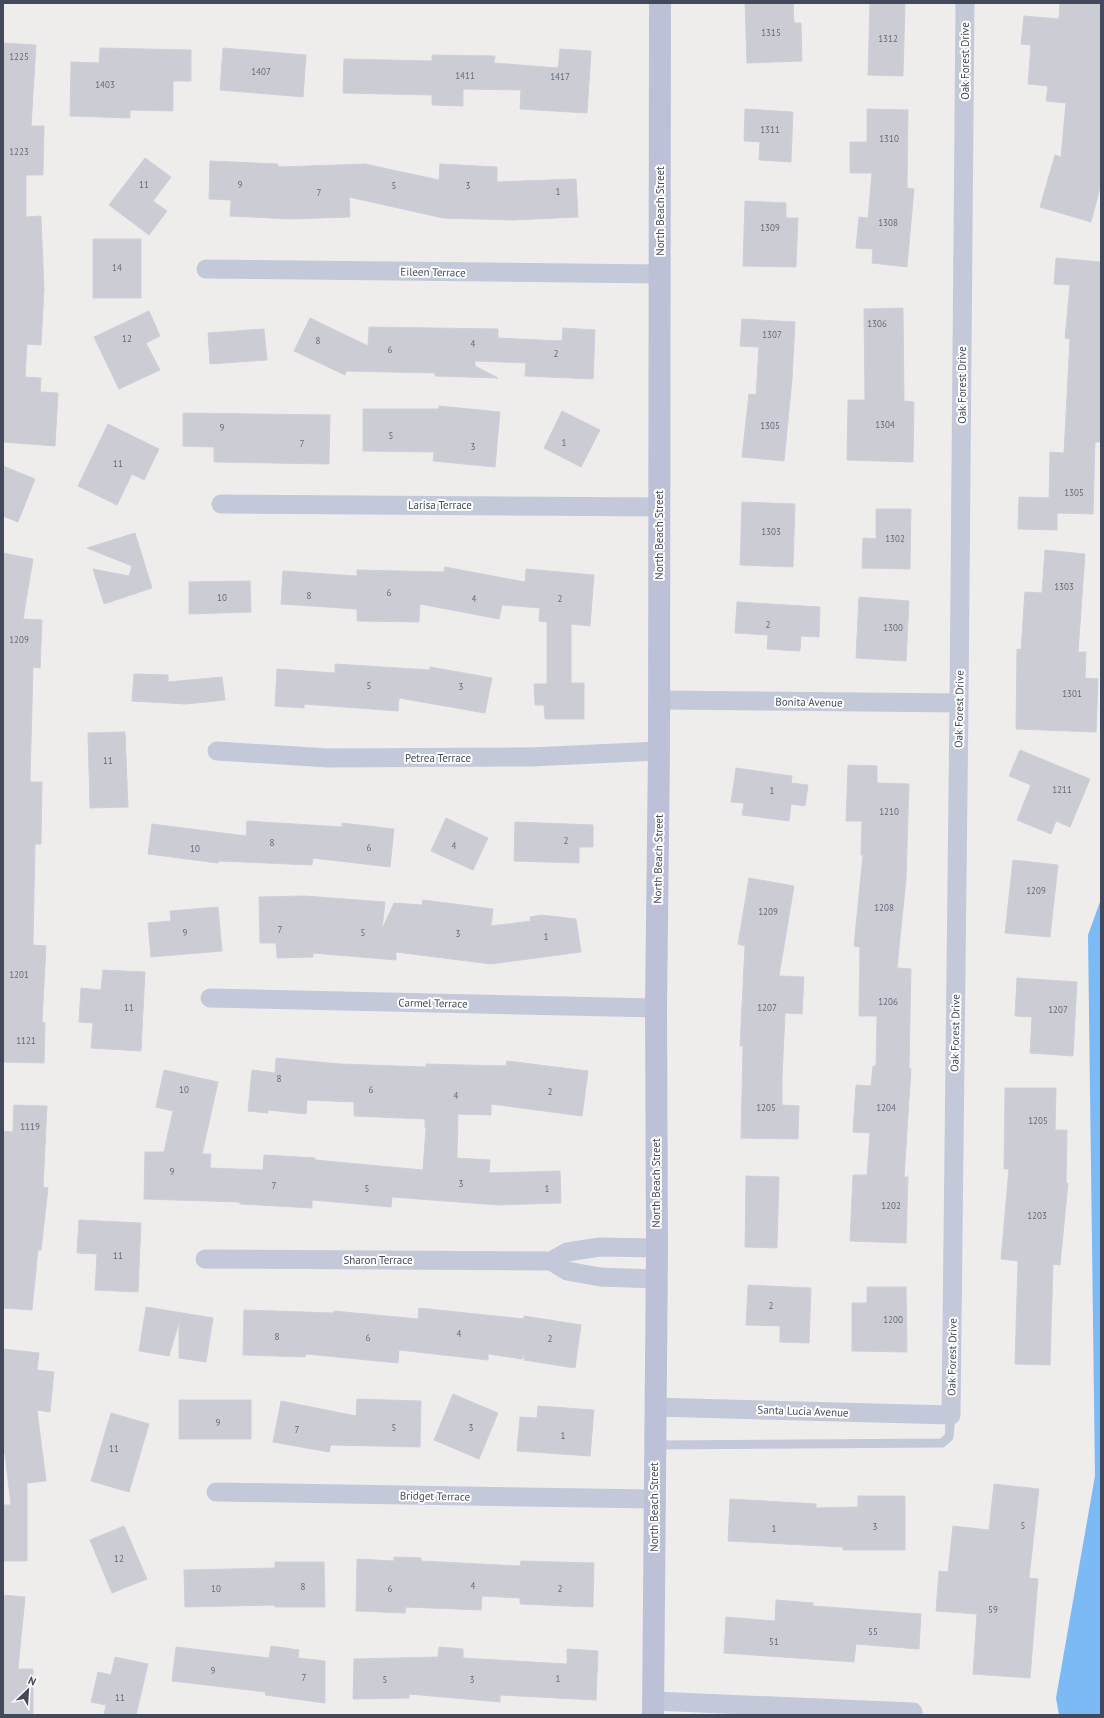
<svg xmlns="http://www.w3.org/2000/svg" width="1104" height="1718" font-family="'PT Sans',sans-serif">
	<rect width="100%" height="100%" fill="#efedec"/>
	<path fill="#7cbaf5" d="M 1101,899 L 1101,1715 L 1059,1715 L 1056,1698 L 1095,1476 L 1088,935 Z"/>
	<path fill="#ccccd5" stroke="#cfcfd9" d="M 745,3 L 793,3 L 794,23 L 801,23 L 802,61 L 747,63 Z
		M 870,3 L 905,3 L 903,76 L 868,75 Z
		M 1060,3 L 1101,3 L 1101,184 L 1091,222 L 1040,207 L 1055,155 L 1061,157 L 1066,103 L 1046,101 L 1048,86 L 1028,84 L 1031,45 L 1021,44 L 1024,16 L 1059,19 Z
		M 3,43 L 36,45 L 31,126 L 44,126 L 43,175 L 26,175 L 26,217 L 41,216 L 44,289 L 41,345 L 27,344 L 25,377 L 41,378 L 40,392 L 58,393 L 55,446 L 3,442 Z
		M 100,48 L 191,50 L 191,81 L 173,81 L 173,111 L 130,110 L 130,118 L 70,116 L 71,62 L 99,63 Z
		M 223,48 L 306,55 L 303,97 L 220,90 Z
		M 560,49 L 591,51 L 587,113 L 520,109 L 521,90 L 463,89 L 463,106 L 432,105 L 432,95 L 343,93 L 344,59 L 432,61 L 432,55 L 495,56 L 494,63 L 558,68 Z
		M 745,109 L 793,112 L 791,162 L 759,160 L 760,142 L 744,141 Z
		M 867,109 L 908,110 L 907,188 L 914,189 L 907,267 L 872,263 L 873,249 L 856,248 L 859,217 L 868,218 L 872,173 L 850,173 L 850,142 L 867,142 Z
		M 145,158 L 171,177 L 153,201 L 167,211 L 149,235 L 109,205 Z
		M 210,161 L 278,164 L 278,167 L 365,164 L 439,180 L 440,164 L 497,167 L 497,182 L 576,179 L 578,217 L 513,220 L 443,218 L 349,197 L 350,217 L 291,219 L 230,216 L 231,200 L 209,199 Z
		M 745,201 L 786,203 L 786,218 L 798,218 L 796,267 L 743,266 Z
		M 93,239 L 141,239 L 141,298 L 93,298 Z
		M 1056,258 L 1101,262 L 1101,442 L 1095,442 L 1093,514 L 1057,513 L 1057,530 L 1018,529 L 1019,497 L 1049,498 L 1050,452 L 1064,453 L 1070,339 L 1065,338 L 1070,285 L 1054,284 Z
		M 903,308 L 904,401 L 914,402 L 913,462 L 847,460 L 848,400 L 865,400 L 864,309 Z
		M 149,311 L 160,336 L 146,343 L 160,370 L 119,389 L 94,337 Z
		M 310,318 L 368,346 L 369,327 L 498,329 L 498,338 L 562,341 L 563,328 L 595,330 L 593,379 L 525,376 L 526,363 L 475,361 L 475,366 L 498,378 L 435,376 L 435,373 L 346,371 L 345,375 L 294,351 Z
		M 742,319 L 795,322 L 792,379 L 784,461 L 742,457 L 749,394 L 756,395 L 759,347 L 740,346 Z
		M 264,329 L 267,360 L 210,364 L 208,333 Z
		M 439,406 L 500,412 L 495,467 L 433,461 L 434,452 L 363,451 L 363,409 L 439,409 Z
		M 562,411 L 600,430 L 581,467 L 544,448 Z
		M 183,413 L 330,415 L 329,464 L 214,462 L 214,447 L 183,446 Z
		M 108,424 L 159,449 L 144,480 L 132,474 L 117,505 L 78,486 Z
		M 3,466 L 35,479 L 18,522 L 3,516 Z
		M 742,502 L 795,504 L 793,567 L 740,565 Z
		M 876,509 L 911,509 L 910,569 L 862,568 L 863,538 L 876,539 Z
		M 135,533 L 152,588 L 104,604 L 93,569 L 129,576 L 132,566 L 87,548 Z
		M 1045,550 L 1085,554 L 1078,652 L 1086,652 L 1085,678 L 1098,679 L 1096,732 L 1016,729 L 1017,649 L 1021,650 L 1025,592 L 1042,593 Z
		M 3,553 L 33,559 L 23,619 L 42,620 L 40,668 L 33,667 L 30,782 L 42,782 L 41,844 L 35,844 L 33,945 L 46,946 L 42,1022 L 45,1023 L 44,1063 L 3,1062 Z
		M 445,567 L 525,582 L 526,569 L 594,575 L 590,626 L 571,624 L 571,683 L 584,683 L 584,719 L 545,719 L 544,705 L 535,705 L 534,684 L 547,684 L 547,622 L 539,621 L 540,608 L 502,605 L 499,619 L 420,604 L 419,622 L 357,621 L 357,609 L 281,604 L 283,571 L 357,576 L 357,570 L 444,572 Z
		M 250,581 L 251,612 L 189,614 L 189,582 Z
		M 859,597 L 909,601 L 906,661 L 856,658 Z
		M 737,602 L 820,607 L 819,637 L 801,636 L 800,651 L 767,649 L 768,635 L 735,633 Z
		M 335,664 L 430,670 L 430,667 L 492,678 L 485,713 L 399,698 L 398,711 L 304,704 L 304,708 L 275,706 L 277,669 L 335,673 Z
		M 134,674 L 168,675 L 168,682 L 222,677 L 225,700 L 186,704 L 132,701 Z
		M 125,732 L 128,807 L 90,808 L 88,733 Z
		M 1020,750 L 1090,779 L 1070,827 L 1056,821 L 1051,834 L 1017,820 L 1031,785 L 1009,776 Z
		M 848,765 L 877,766 L 877,783 L 909,784 L 906,879 L 897,968 L 911,969 L 909,1068 L 911,1069 L 904,1177 L 908,1177 L 906,1243 L 850,1241 L 853,1175 L 867,1175 L 870,1133 L 853,1132 L 856,1085 L 871,1086 L 873,1066 L 876,1066 L 877,1016 L 859,1016 L 860,947 L 854,946 L 863,855 L 861,855 L 862,821 L 846,821 Z
		M 736,768 L 792,776 L 791,783 L 808,785 L 805,806 L 791,804 L 789,821 L 742,815 L 744,803 L 731,802 Z
		M 446,818 L 488,838 L 473,870 L 431,851 Z
		M 247,821 L 342,827 L 342,823 L 394,829 L 390,867 L 313,858 L 312,865 L 218,861 L 218,863 L 148,854 L 152,824 L 246,836 Z
		M 515,822 L 593,825 L 593,847 L 579,847 L 579,863 L 514,861 Z
		M 1013,860 L 1058,865 L 1050,937 L 1005,933 Z
		M 749,878 L 794,886 L 779,976 L 804,977 L 802,1014 L 785,1013 L 782,1078 L 782,1105 L 799,1106 L 798,1139 L 741,1138 L 743,1046 L 740,1046 L 745,946 L 738,944 Z
		M 305,896 L 385,902 L 382,929 L 394,903 L 422,905 L 423,900 L 493,909 L 491,926 L 531,921 L 530,917 L 541,915 L 576,919 L 581,952 L 491,964 L 396,952 L 396,960 L 313,953 L 313,957 L 277,958 L 276,943 L 260,943 L 259,897 Z
		M 218,907 L 222,951 L 151,957 L 148,923 L 171,921 L 170,911 Z
		M 103,970 L 145,972 L 141,1051 L 91,1048 L 93,1023 L 79,1022 L 81,988 L 101,990 Z
		M 1017,978 L 1077,982 L 1073,1056 L 1030,1053 L 1032,1017 L 1015,1016 Z
		M 276,1058 L 340,1064 L 426,1067 L 426,1064 L 506,1066 L 507,1061 L 588,1071 L 582,1116 L 491,1104 L 491,1115 L 458,1114 L 457,1158 L 490,1160 L 489,1173 L 560,1171 L 561,1203 L 498,1205 L 392,1197 L 391,1207 L 312,1200 L 312,1208 L 240,1204 L 240,1202 L 144,1199 L 145,1152 L 164,1152 L 173,1111 L 156,1107 L 164,1070 L 218,1082 L 202,1154 L 211,1154 L 210,1168 L 263,1170 L 264,1155 L 315,1158 L 315,1160 L 423,1170 L 426,1128 L 425,1127 L 425,1119 L 354,1116 L 354,1102 L 307,1100 L 306,1114 L 268,1110 L 268,1113 L 248,1111 L 252,1070 L 275,1073 Z
		M 1005,1088 L 1056,1088 L 1055,1130 L 1067,1130 L 1066,1183 L 1068,1183 L 1060,1265 L 1053,1264 L 1050,1365 L 1015,1364 L 1018,1261 L 1001,1259 L 1009,1169 L 1004,1169 Z
		M 14,1105 L 47,1106 L 43,1187 L 48,1188 L 41,1250 L 38,1250 L 32,1310 L 3,1308 L 3,1131 L 13,1132 Z
		M 746,1176 L 779,1177 L 777,1248 L 745,1247 Z
		M 79,1220 L 141,1223 L 138,1292 L 95,1290 L 97,1254 L 77,1253 Z
		M 748,1285 L 811,1288 L 809,1343 L 780,1342 L 780,1326 L 746,1325 Z
		M 867,1287 L 906,1287 L 907,1352 L 852,1351 L 852,1303 L 867,1303 Z
		M 146,1307 L 213,1318 L 206,1362 L 179,1358 L 179,1322 L 169,1356 L 139,1351 Z
		M 419,1308 L 524,1319 L 524,1316 L 581,1325 L 575,1368 L 524,1360 L 524,1353 L 522,1359 L 488,1354 L 488,1360 L 399,1350 L 398,1363 L 306,1354 L 305,1357 L 243,1355 L 244,1310 L 334,1313 L 334,1311 L 418,1319 Z
		M 3,1349 L 39,1353 L 37,1370 L 54,1372 L 50,1412 L 37,1410 L 46,1481 L 27,1483 L 27,1561 L 3,1561 L 3,1505 L 11,1505 L 5,1454 L 3,1454 Z
		M 453,1394 L 498,1413 L 479,1459 L 434,1440 Z
		M 357,1399 L 421,1401 L 420,1447 L 331,1445 L 329,1452 L 273,1442 L 281,1401 L 356,1416 Z
		M 179,1400 L 251,1400 L 251,1439 L 179,1439 Z
		M 538,1406 L 594,1410 L 590,1456 L 517,1451 L 520,1417 L 537,1418 Z
		M 111,1413 L 149,1424 L 129,1492 L 91,1481 Z
		M 994,1484 L 1039,1489 L 1029,1578 L 1038,1579 L 1030,1678 L 973,1674 L 977,1614 L 936,1611 L 939,1571 L 948,1572 L 953,1526 L 989,1530 Z
		M 858,1496 L 905,1496 L 905,1550 L 843,1550 L 843,1547 L 728,1541 L 730,1499 L 816,1504 L 816,1508 L 858,1507 Z
		M 124,1526 L 147,1579 L 112,1593 L 90,1540 Z
		M 394,1557 L 421,1558 L 421,1561 L 520,1566 L 521,1561 L 594,1563 L 593,1607 L 520,1604 L 520,1598 L 482,1596 L 481,1610 L 406,1607 L 405,1613 L 356,1611 L 357,1559 L 394,1561 Z
		M 275,1562 L 324,1562 L 325,1607 L 275,1607 L 275,1605 L 185,1607 L 184,1570 L 275,1568 Z
		M 3,1595 L 25,1597 L 18,1669 L 33,1669 L 33,1715 L 3,1715 Z
		M 776,1600 L 813,1603 L 813,1606 L 921,1614 L 919,1649 L 856,1644 L 854,1662 L 724,1653 L 726,1617 L 775,1621 Z
		M 271,1646 L 299,1650 L 298,1658 L 325,1661 L 325,1703 L 265,1695 L 266,1692 L 172,1681 L 176,1647 L 269,1658 Z
		M 439,1647 L 463,1649 L 463,1658 L 567,1664 L 567,1649 L 598,1651 L 596,1700 L 500,1695 L 500,1702 L 409,1694 L 409,1698 L 353,1699 L 354,1659 L 438,1657 Z
		M 115,1657 L 148,1664 L 136,1715 L 104,1715 L 106,1705 L 91,1702 L 98,1672 L 111,1675 Z"/>
	<g fill="none" stroke-linecap="round" stroke-linejoin="round">
		<path stroke="#c3c9d9" stroke-width="9" d="M 655,1445 L 942,1443 L 949,1437 L 951,1415"/>
		<path stroke="#c3c9d9" stroke-width="19" d="M 206,269 L 660,274
			M 221,504 L 659,507
			M 659,700 L 959,703
			M 217,751 L 328,758 L 531,757 L 659,751
			M 210,998 L 656,1008
			M 205,1259 L 551,1261
			M 656,1279 L 600,1277 L 567,1271 L 551,1261 L 567,1252 L 600,1247 L 657,1248
			M 655,1407 L 951,1415 L 959,703 L 965,3
			M 216,1492 L 654,1499
			M 653,1701 L 913,1712"/>
		<path stroke="#bcc1d8" stroke-width="22" d="M 653,1715 L 657,1248 L 656,1008 L 659,751 L 660,3"/>
	</g>
	<g text-anchor="middle" stroke-width="4" stroke-linejoin="round" paint-order="stroke">
		<g font-size="9" fill="#656a7a">
			<text x="771" y="36">1315</text>
			<text x="888" y="42">1312</text>
			<text x="19" y="60">1225</text>
			<text x="261" y="75">1407</text>
			<text x="465" y="79">1411</text>
			<text x="560" y="80">1417</text>
			<text x="105" y="88">1403</text>
			<text x="770" y="133">1311</text>
			<text x="889" y="142">1310</text>
			<text x="19" y="155">1223</text>
			<text x="144" y="188">11</text>
			<text x="240" y="188">9</text>
			<text x="394" y="189">5</text>
			<text x="468" y="189">3</text>
			<text x="558" y="195">1</text>
			<text x="319" y="196">7</text>
			<text x="888" y="226">1308</text>
			<text x="770" y="231">1309</text>
			<text x="117" y="271">14</text>
			<text x="877" y="327">1306</text>
			<text x="772" y="338">1307</text>
			<text x="127" y="342">12</text>
			<text x="318" y="344">8</text>
			<text x="473" y="347">4</text>
			<text x="390" y="353">6</text>
			<text x="556" y="357">2</text>
			<text x="885" y="428">1304</text>
			<text x="770" y="429">1305</text>
			<text x="222" y="431">9</text>
			<text x="391" y="439">5</text>
			<text x="564" y="446">1</text>
			<text x="302" y="447">7</text>
			<text x="473" y="450">3</text>
			<text x="118" y="467">11</text>
			<text x="1074" y="496">1305</text>
			<text x="771" y="535">1303</text>
			<text x="895" y="542">1302</text>
			<text x="1064" y="590">1303</text>
			<text x="389" y="596">6</text>
			<text x="309" y="599">8</text>
			<text x="222" y="601">10</text>
			<text x="474" y="602">4</text>
			<text x="560" y="602">2</text>
			<text x="768" y="628">2</text>
			<text x="893" y="631">1300</text>
			<text x="19" y="643">1209</text>
			<text x="369" y="689">5</text>
			<text x="461" y="690">3</text>
			<text x="1072" y="697">1301</text>
			<text x="108" y="764">11</text>
			<text x="1062" y="793">1211</text>
			<text x="772" y="794">1</text>
			<text x="889" y="815">1210</text>
			<text x="566" y="844">2</text>
			<text x="272" y="846">8</text>
			<text x="454" y="849">4</text>
			<text x="369" y="851">6</text>
			<text x="195" y="852">10</text>
			<text x="1036" y="894">1209</text>
			<text x="884" y="911">1208</text>
			<text x="768" y="915">1209</text>
			<text x="280" y="933">7</text>
			<text x="185" y="936">9</text>
			<text x="363" y="936">5</text>
			<text x="458" y="937">3</text>
			<text x="546" y="940">1</text>
			<text x="19" y="978">1201</text>
			<text x="888" y="1005">1206</text>
			<text x="129" y="1011">11</text>
			<text x="767" y="1011">1207</text>
			<text x="1058" y="1013">1207</text>
			<text x="26" y="1044">1121</text>
			<text x="279" y="1082">8</text>
			<text x="184" y="1093">10</text>
			<text x="371" y="1093">6</text>
			<text x="550" y="1095">2</text>
			<text x="456" y="1099">4</text>
			<text x="766" y="1111">1205</text>
			<text x="886" y="1111">1204</text>
			<text x="1038" y="1124">1205</text>
			<text x="30" y="1130">1119</text>
			<text x="172" y="1175">9</text>
			<text x="461" y="1187">3</text>
			<text x="274" y="1189">7</text>
			<text x="367" y="1192">5</text>
			<text x="547" y="1192">1</text>
			<text x="891" y="1209">1202</text>
			<text x="1037" y="1219">1203</text>
			<text x="118" y="1259">11</text>
			<text x="771" y="1309">2</text>
			<text x="893" y="1323">1200</text>
			<text x="459" y="1337">4</text>
			<text x="277" y="1340">8</text>
			<text x="368" y="1341">6</text>
			<text x="550" y="1342">2</text>
			<text x="218" y="1426">9</text>
			<text x="394" y="1431">5</text>
			<text x="471" y="1431">3</text>
			<text x="297" y="1433">7</text>
			<text x="563" y="1439">1</text>
			<text x="114" y="1452">11</text>
			<text x="1023" y="1529">5</text>
			<text x="875" y="1530">3</text>
			<text x="774" y="1532">1</text>
			<text x="119" y="1562">12</text>
			<text x="473" y="1589">4</text>
			<text x="303" y="1590">8</text>
			<text x="216" y="1592">10</text>
			<text x="390" y="1592">6</text>
			<text x="560" y="1592">2</text>
			<text x="993" y="1613">59</text>
			<text x="873" y="1635">55</text>
			<text x="774" y="1645">51</text>
			<text x="213" y="1674">9</text>
			<text x="304" y="1681">7</text>
			<text x="558" y="1682">1</text>
			<text x="385" y="1683">5</text>
			<text x="472" y="1683">3</text>
			<text x="120" y="1701">11</text>
		</g>
		<g font-size="11" fill="#43495b" stroke="#fff">
			<text transform="translate(965 61) rotate(-90)" y="4">Oak Forest Drive</text>
			<text transform="translate(660 211) rotate(-90)" y="4">North Beach Street</text>
			<text transform="translate(433 272) rotate(1)" y="4">Eileen Terrace</text>
			<text transform="translate(962 385) rotate(-90)" y="4">Oak Forest Drive</text>
			<text x="440" y="509">Larisa Terrace</text>
			<text transform="translate(659 535) rotate(-90)" y="4">North Beach Street</text>
			<text transform="translate(809 702) rotate(1)" y="4">Bonita Avenue</text>
			<text transform="translate(959 709) rotate(-89)" y="4">Oak Forest Drive</text>
			<text x="438" y="762">Petrea Terrace</text>
			<text transform="translate(658 859) rotate(-89)" y="4">North Beach Street</text>
			<text transform="translate(433 1003) rotate(1)" y="4">Carmel Terrace</text>
			<text transform="translate(955 1033) rotate(-89)" y="4">Oak Forest Drive</text>
			<text transform="translate(656 1183) rotate(-90)" y="4">North Beach Street</text>
			<text x="378" y="1264">Sharon Terrace</text>
			<text transform="translate(952 1357) rotate(-89)" y="4">Oak Forest Drive</text>
			<text transform="translate(803 1411) rotate(2)" y="4">Santa Lucia Avenue</text>
			<text transform="translate(435 1496) rotate(1)" y="4">Bridget Terrace</text>
			<text transform="translate(654 1507) rotate(-90)" y="4">North Beach Street</text>
		</g>
	</g>
	<rect width="1104" height="1718" fill="none" stroke="#43495b" stroke-width="8"/>
	<g transform="translate(28 1690) rotate(25)" stroke="#ffffff" stroke-width="3" paint-order="stroke">
	<path d="M0-3L7 15L0 10L-7 15Z" fill="#43495b"/>
	<text y="-6" font-size="11" font-weight="bold" text-anchor="middle" fill="#43495b">N</text>
	</g>
</svg>
